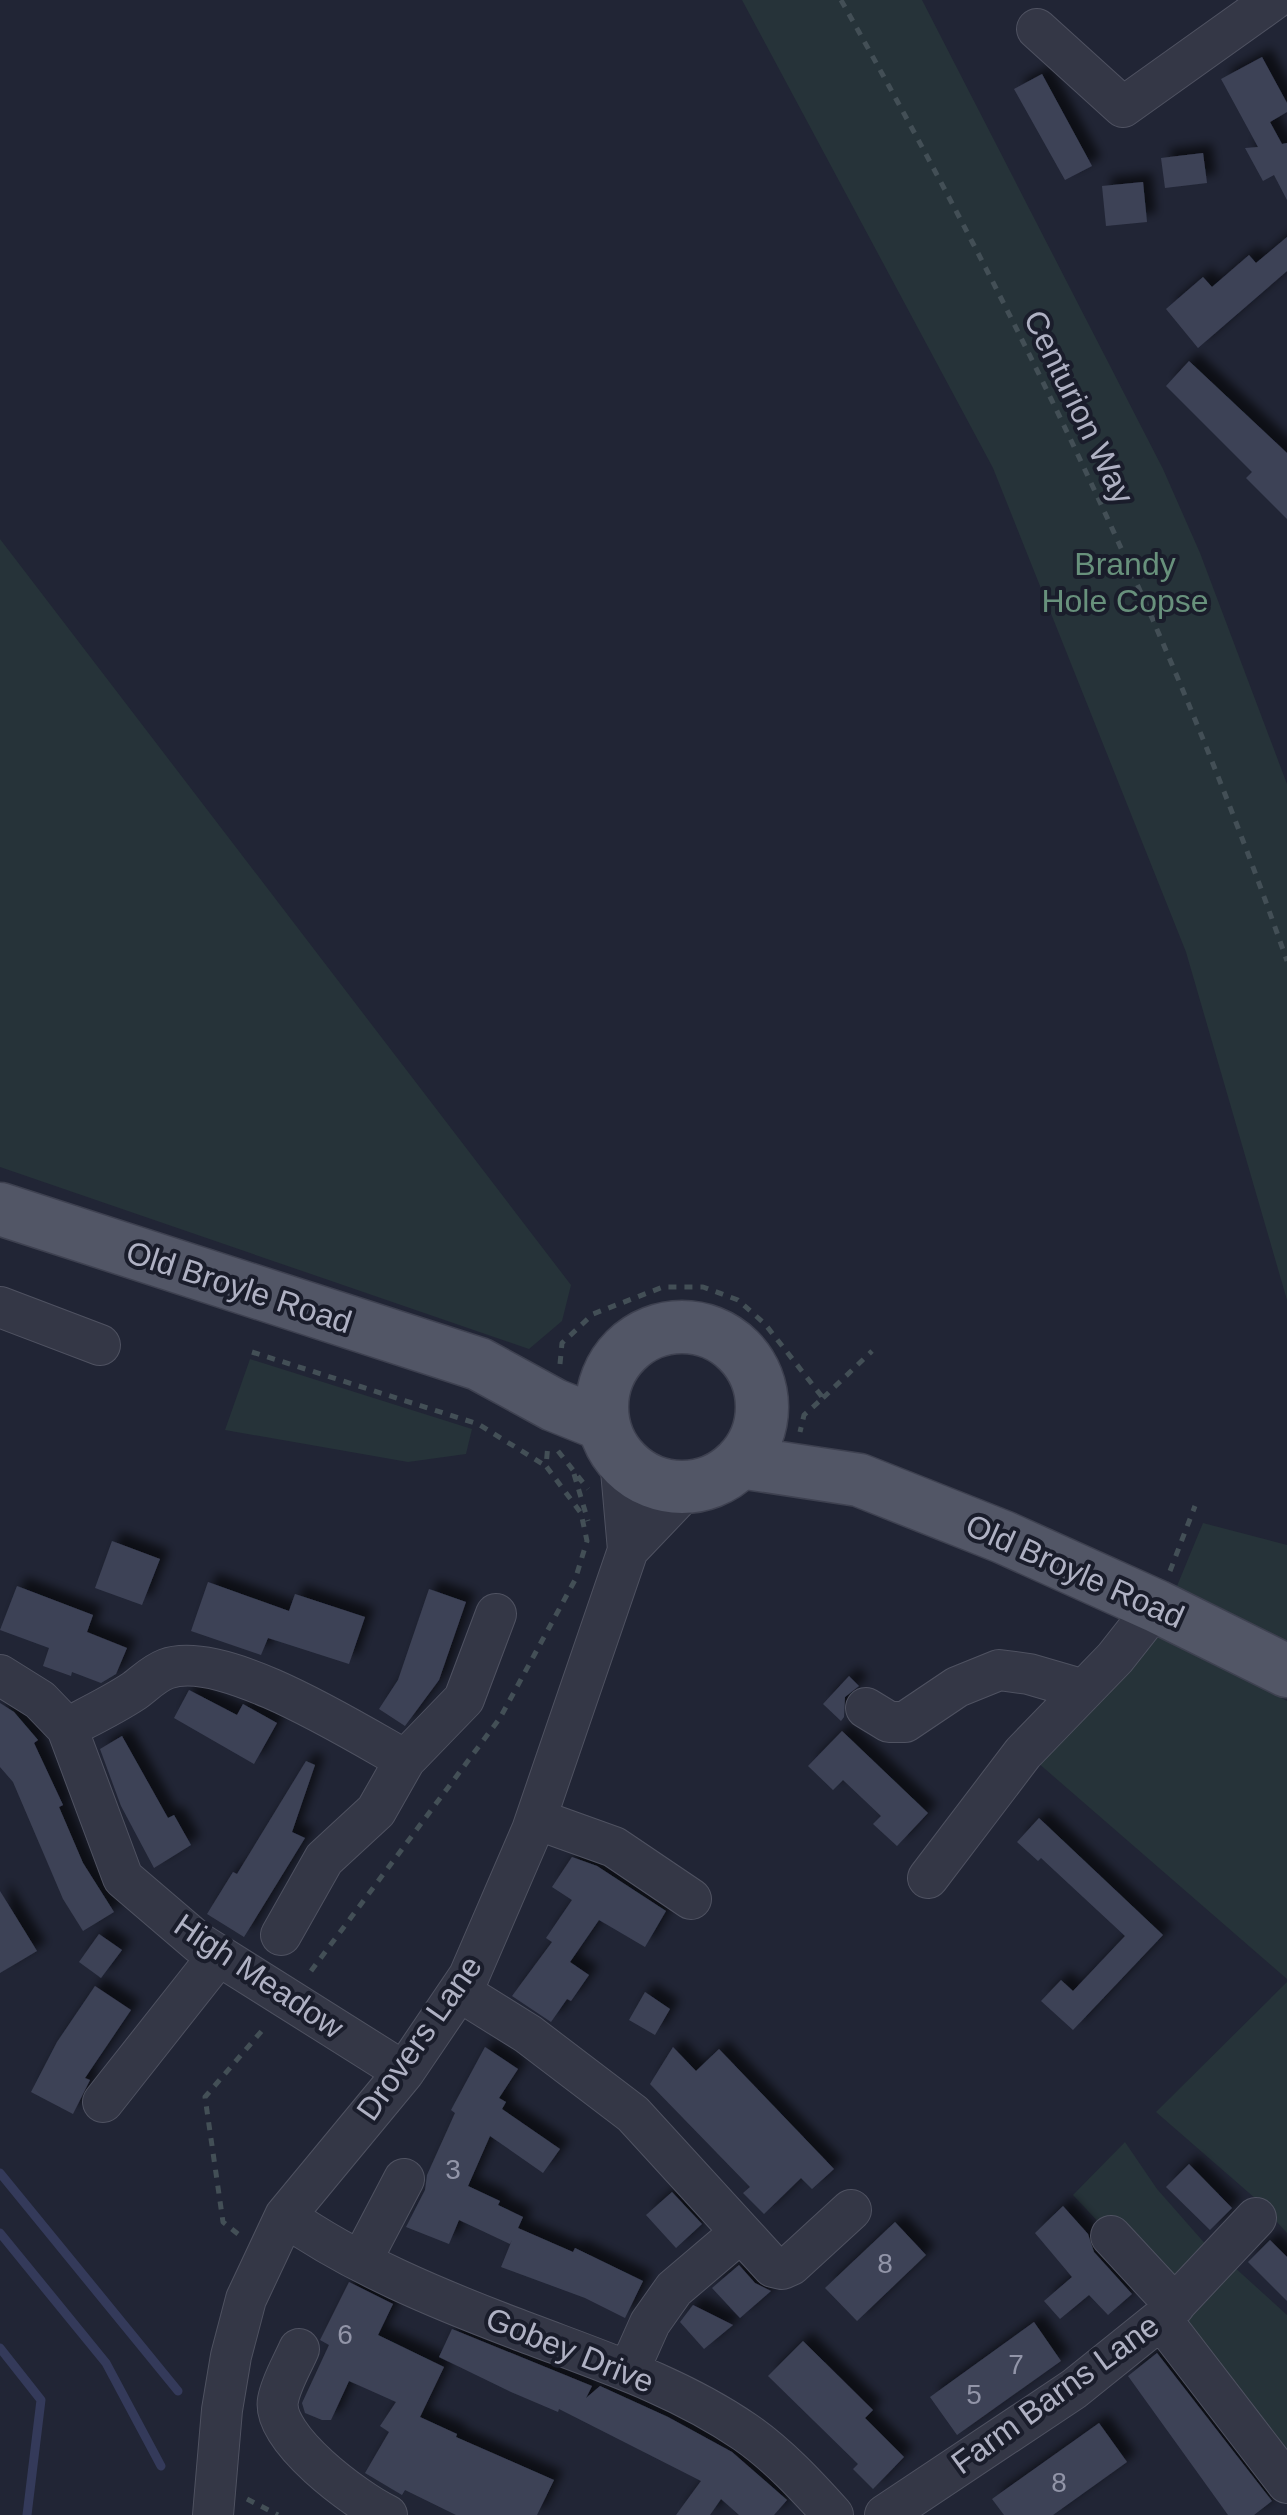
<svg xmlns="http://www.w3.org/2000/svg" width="1287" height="2515" font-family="Arial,sans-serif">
	<defs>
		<filter id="shadow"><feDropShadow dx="9" dy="-9" stdDeviation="5" flood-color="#0009"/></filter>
	</defs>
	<rect width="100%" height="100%" fill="#212535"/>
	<path fill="#263339" d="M 742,0 L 922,0 L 1163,469 L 1200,553 L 1287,784 L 1287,1300 L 1186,952 L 993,468 Z
		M 0,539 L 571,1285 L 562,1321 L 529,1349 L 0,1167 Z
		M 250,1359 L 472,1429 L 466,1454 L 408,1462 L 225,1430 Z
		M 1203,1523 L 1287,1545 L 1287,1650 L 1177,1586 Z
		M 1161,1634 L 1287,1701 L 1287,1979 L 1037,1762 L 1147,1635 Z
		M 1287,1982 L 1287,2233 L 1256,2199 L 1156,2112 Z
		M 1125,2142 L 1157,2189 L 1208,2247 L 1172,2283 L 1102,2226 L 1073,2195 Z
		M 1221,2255 L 1287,2315 L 1287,2463 L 1161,2319 Z"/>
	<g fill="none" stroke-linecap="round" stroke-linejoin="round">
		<path stroke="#343a5a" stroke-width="9" d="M 0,2173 L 178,2391
			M 0,2233 L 106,2363 L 161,2466
			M 0,2348 L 41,2400 L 27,2515"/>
	</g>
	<path fill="#3d4256" filter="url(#shadow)" d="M 1262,57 L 1287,103 L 1287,112 L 1270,122 L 1282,144 L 1287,143 L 1287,200 L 1274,175 L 1263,181 L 1245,148 L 1258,147 L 1221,79 Z
		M 1042,74 L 1092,166 L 1065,180 L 1014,89 Z
		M 1203,153 L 1207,183 L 1165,188 L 1161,158 Z
		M 1143,182 L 1147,222 L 1106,226 L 1102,186 Z
		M 1287,237 L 1287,271 L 1198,348 L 1166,309 L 1203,277 L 1212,287 L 1249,255 L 1256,263 Z
		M 1189,361 L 1287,453 L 1287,519 L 1246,478 L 1252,472 L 1166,386 Z
		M 112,1541 L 160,1559 L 142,1605 L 95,1588 Z
		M 208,1582 L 289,1611 L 295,1594 L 365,1617 L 349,1664 L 268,1638 L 261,1655 L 191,1631 Z
		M 17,1586 L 93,1615 L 87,1632 L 127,1648 L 116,1674 L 101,1683 L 72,1672 L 71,1676 L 43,1666 L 49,1648 L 0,1630 Z
		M 429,1589 L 466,1602 L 439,1680 L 405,1726 L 379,1709 L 398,1680 Z
		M 849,1676 L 859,1686 L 845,1697 L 844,1717 L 841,1721 L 823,1704 Z
		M 189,1690 L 237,1715 L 243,1704 L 277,1723 L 254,1764 L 174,1718 Z
		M 0,1703 L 14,1712 L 38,1740 L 34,1743 L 63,1805 L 59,1807 L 83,1863 L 114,1912 L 83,1931 L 63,1899 L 13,1782 L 0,1767 Z
		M 842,1731 L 928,1813 L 897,1846 L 873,1824 L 881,1816 L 843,1780 L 833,1790 L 808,1766 Z
		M 122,1736 L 168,1818 L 174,1815 L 191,1845 L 154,1868 L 121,1806 L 100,1749 Z
		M 306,1761 L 315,1765 L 292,1832 L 305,1838 L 244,1937 L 207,1914 L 233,1872 L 237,1874 Z
		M 1039,1818 L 1163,1935 L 1073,2030 L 1041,2001 L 1061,1980 L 1073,1991 L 1125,1936 L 1041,1858 L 1038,1861 L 1017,1842 Z
		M 572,1857 L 597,1866 L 666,1911 L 645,1947 L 599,1920 L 570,1962 L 589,1975 L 571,2001 L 567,1999 L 551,2022 L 512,1996 L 552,1942 L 546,1938 L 572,1900 L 552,1887 Z
		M 0,1891 L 37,1951 L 0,1973 Z
		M 99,1934 L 122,1950 L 101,1978 L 79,1962 Z
		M 95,1986 L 131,2010 L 85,2078 L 90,2080 L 73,2114 L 31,2092 L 57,2042 Z
		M 645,1992 L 670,2009 L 655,2035 L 629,2020 Z
		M 485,2047 L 518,2069 L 499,2098 L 506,2102 L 502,2109 L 560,2149 L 543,2173 L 490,2136 L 468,2186 L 500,2201 L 498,2205 L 523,2217 L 518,2228 L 573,2252 L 575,2248 L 643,2281 L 625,2318 L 585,2298 L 501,2267 L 512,2240 L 510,2244 L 459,2220 L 449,2244 L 406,2227 L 425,2190 L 427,2175 L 455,2113 L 451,2110 Z
		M 673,2047 L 696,2071 L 719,2049 L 834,2169 L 812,2189 L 801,2178 L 764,2214 L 743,2193 L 750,2187 L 650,2084 Z
		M 1189,2164 L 1232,2208 L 1210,2230 L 1166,2187 Z
		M 672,2192 L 702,2224 L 676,2248 L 646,2215 Z
		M 1063,2206 L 1088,2234 L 1094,2252 L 1132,2294 L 1108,2315 L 1089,2295 L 1060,2319 L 1044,2301 L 1072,2277 L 1035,2233 Z
		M 895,2222 L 926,2255 L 857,2321 L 825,2288 Z
		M 1270,2240 L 1287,2257 L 1287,2301 L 1248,2262 Z
		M 739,2265 L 755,2283 L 771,2291 L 740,2318 L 712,2288 Z
		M 349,2282 L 393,2304 L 378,2335 L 444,2367 L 420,2417 L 457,2434 L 456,2437 L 554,2480 L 537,2515 L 456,2515 L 405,2490 L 402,2495 L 365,2473 L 389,2432 L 380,2426 L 396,2402 L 349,2381 L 331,2420 L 322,2420 L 305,2413 L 302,2403 L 329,2345 L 320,2340 Z
		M 693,2305 L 733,2325 L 704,2349 L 680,2322 Z
		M 1034,2322 L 1061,2361 L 957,2435 L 930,2397 Z
		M 452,2329 L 592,2386 L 586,2398 L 600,2386 L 668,2417 L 732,2452 L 787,2500 L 774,2515 L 739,2515 L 721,2499 L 710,2515 L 676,2515 L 701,2481 L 559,2409 L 558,2412 L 511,2392 L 439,2357 Z
		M 803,2341 L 873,2410 L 865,2418 L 904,2457 L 873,2489 L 853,2469 L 858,2464 L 768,2376 Z
		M 1157,2353 L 1272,2501 L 1254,2515 L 1228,2515 L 1128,2376 Z
		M 1099,2423 L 1127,2462 L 1053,2515 L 1004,2515 L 992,2499 Z"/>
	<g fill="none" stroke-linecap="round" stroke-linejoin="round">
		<g stroke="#4f5261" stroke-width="42">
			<path id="minor" d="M 1037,29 L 1123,107 L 1273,0
				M 0,1307 L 100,1345
				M 628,1550 L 688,1487
				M 0,1675 L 40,1700 L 67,1728 L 123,1878 L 199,1943 L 404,2072
				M 866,1708 L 889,1722 L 905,1722 L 957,1687 L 999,1670 L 1029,1674 L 1084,1690
				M 67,1728 C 90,1716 113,1705 134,1691 C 144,1684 153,1674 166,1669 C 222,1648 355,1732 405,1760
				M 536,1819 L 614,1847 L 691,1899
				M 928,1878 L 1023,1753 L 1115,1658 L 1156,1606
				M 281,1935 L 324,1859 L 376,1811 L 405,1760 L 464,1699 L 496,1614
				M 459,1991 L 528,2034 L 633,2114 L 773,2267 L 782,2269 L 791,2265 L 851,2210
				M 103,2102 L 219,1955
				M 285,2216 C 355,2265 438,2299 517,2329 C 595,2359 675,2384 745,2432 C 778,2455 806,2485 833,2515
				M 1111,2236 L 1175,2305
				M 361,2261 L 404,2179
				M 1161,2319 L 1287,2483
				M 299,2349 C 292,2365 281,2383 278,2400 C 271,2438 357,2501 387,2515
				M 629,2370 L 650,2323 L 674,2289 L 741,2232
				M 213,2515 L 222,2410 L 231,2356 L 246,2299 L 285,2216 L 404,2072 L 469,1976 L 532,1830 L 628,1550 L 620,1459
				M 885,2515 L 1074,2389 L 1161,2319 L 1256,2218"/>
		</g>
		<g stroke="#3e4150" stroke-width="55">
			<path id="major" d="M 0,1209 L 479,1364 L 554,1405 L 604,1425
				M602 1407a80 80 0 1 1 160 0a80 80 0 1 1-160 0Z
				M 740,1462 L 859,1480 L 1003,1537 L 1156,1606 L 1287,1671"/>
		</g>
		<path stroke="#434f56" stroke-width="5" stroke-dasharray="8 8" stroke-linecap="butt" d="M 841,0 C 1015,308 1170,627 1287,961
			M 252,1352 L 478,1424 L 546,1466
			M 560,1364 L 562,1343 L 593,1314 L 663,1287 L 703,1287 L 738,1300 L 765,1324 L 823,1398 L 804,1415 L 800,1432
			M 823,1398 L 872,1351
			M 558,1451 L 588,1489
			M 574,1474 L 588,1521
			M 1170,1571 L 1195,1506
			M 311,1971 L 500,1718 L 575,1580 L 587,1541 L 581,1513 L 546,1466 L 548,1444
			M 238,2234 L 223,2222 L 205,2097 L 266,2026
			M 247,2499 L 278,2515"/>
		<use href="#minor" stroke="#343746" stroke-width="40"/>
		<use href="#major" stroke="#525666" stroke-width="52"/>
	</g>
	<g text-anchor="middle" stroke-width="8" stroke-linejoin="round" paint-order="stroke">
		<g font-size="28" fill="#9295a8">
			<text x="453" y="2179">3</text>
			<text x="885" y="2273">8</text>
			<text x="345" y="2344">6</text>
			<text x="1016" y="2374">7</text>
			<text x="974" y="2404">5</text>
			<text x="1059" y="2492">8</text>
		</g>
		<g font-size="32" fill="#afb1c3" stroke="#1a1d2b">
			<text transform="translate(1079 407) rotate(64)" y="11">Centurion Way</text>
			<text transform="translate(239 1287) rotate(18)" y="11">Old Broyle Road</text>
			<text transform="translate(1075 1571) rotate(24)" y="11">Old Broyle Road</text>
			<text transform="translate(259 1976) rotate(34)" y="11">High Meadow</text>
			<text transform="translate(419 2038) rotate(-55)" y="11">Drovers Lane</text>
			<text transform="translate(570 2350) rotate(22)" y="11">Gobey Drive</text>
			<text transform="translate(1055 2394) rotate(-36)" y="11">Farm Barns Lane</text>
		</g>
		<g font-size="32" fill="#68917c" stroke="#1a1d2b">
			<text x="1125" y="575">Brandy<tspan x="1125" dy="37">Hole Copse</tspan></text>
		</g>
	</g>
</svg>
